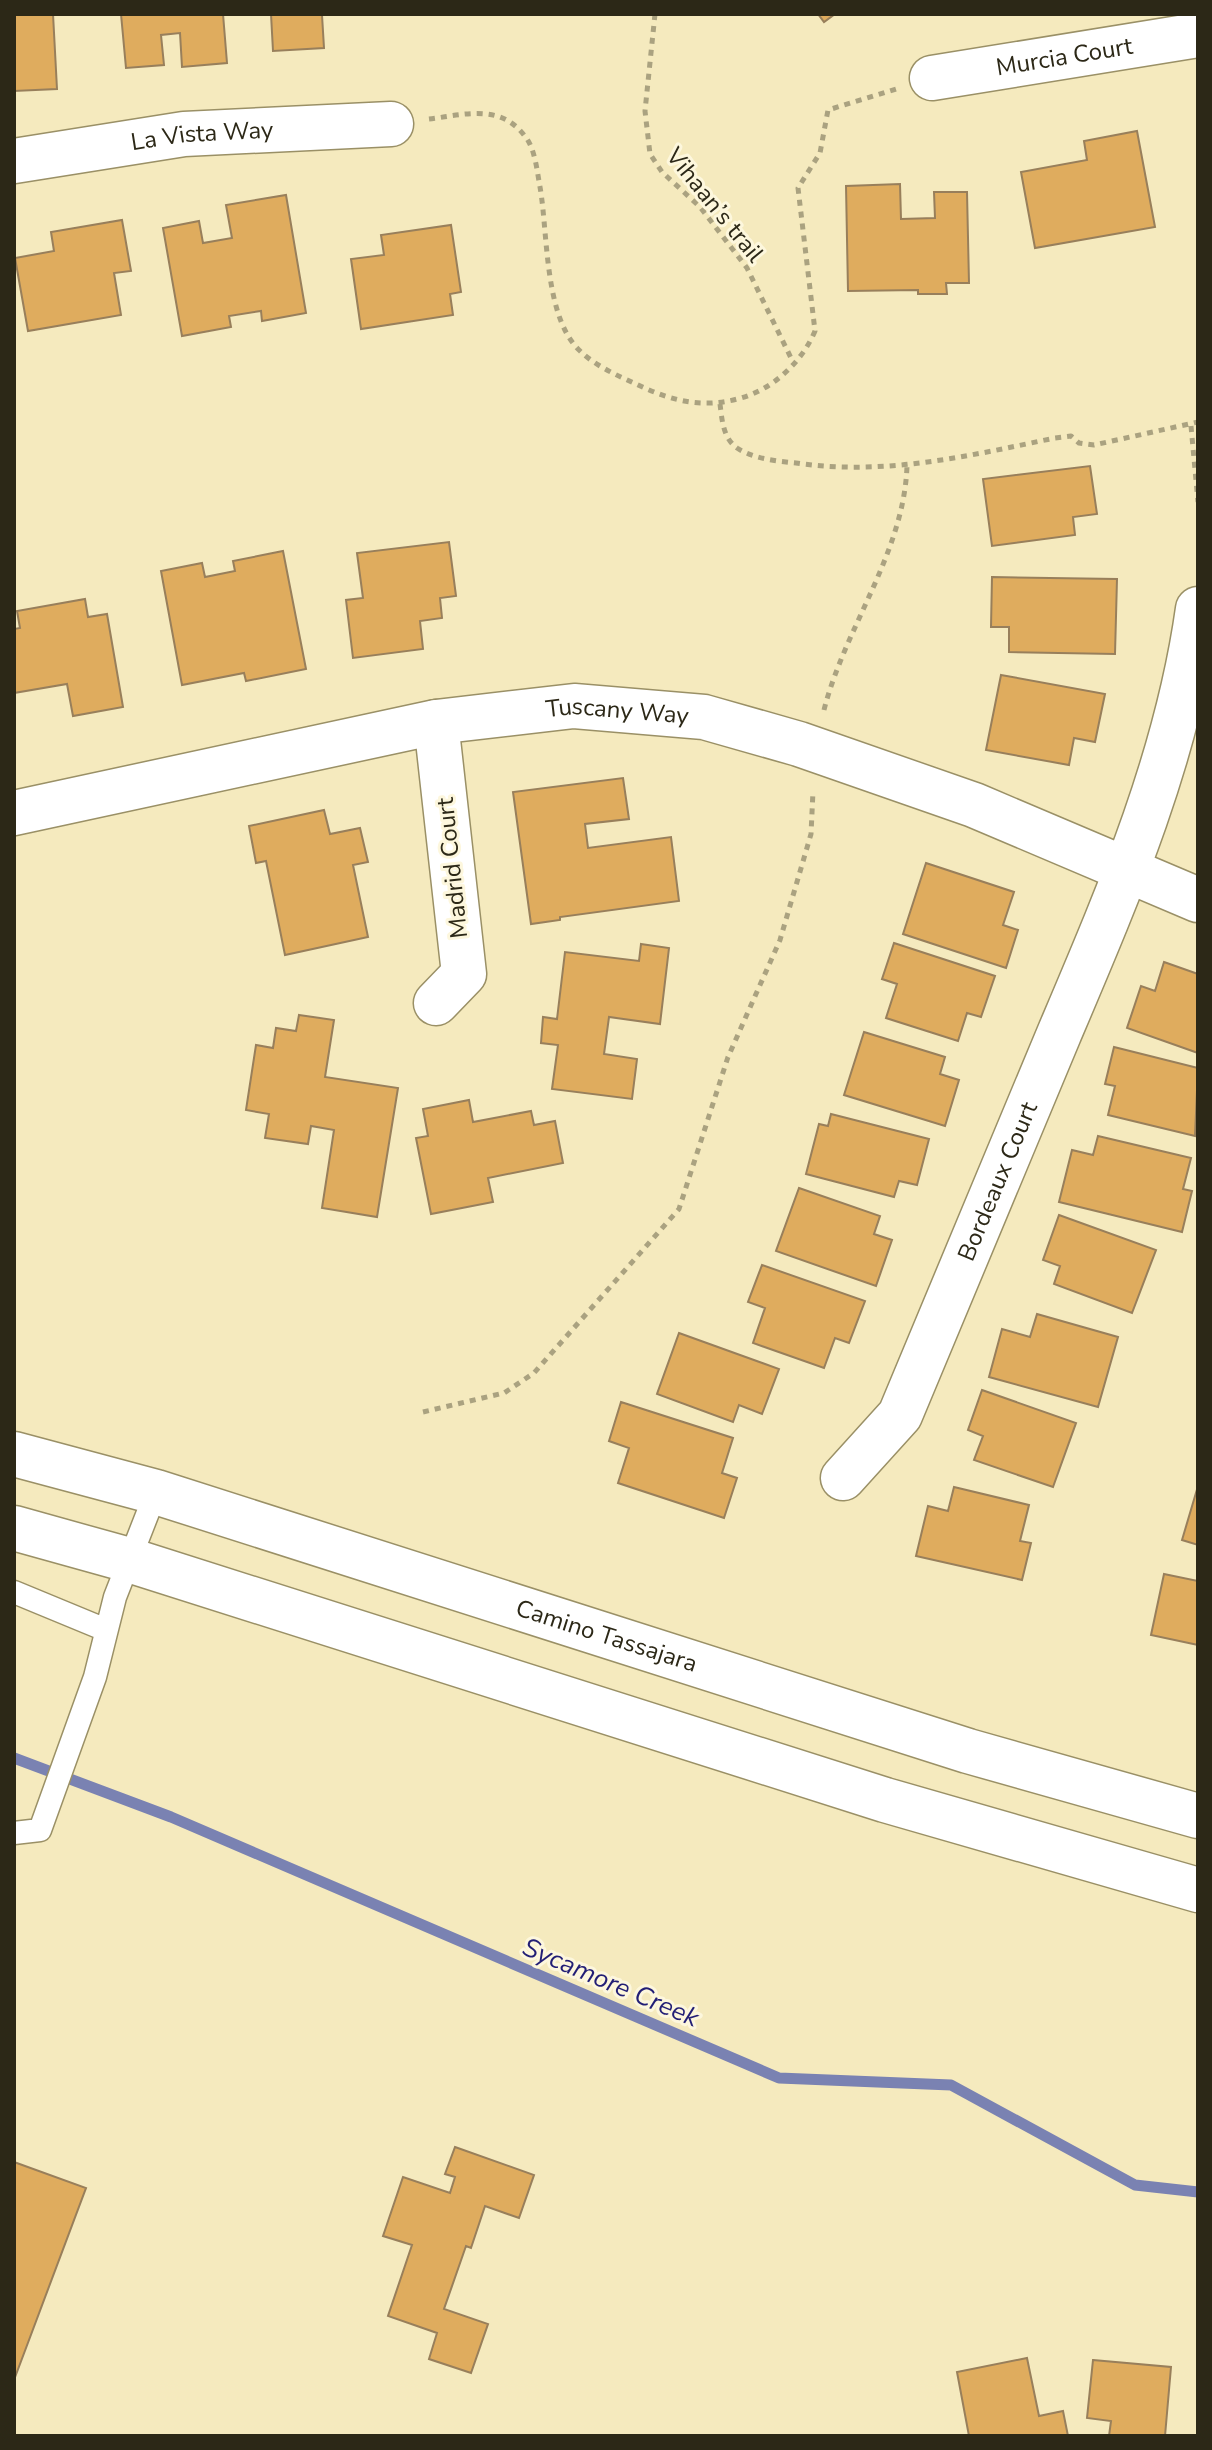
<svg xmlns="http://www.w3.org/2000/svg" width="1212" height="2450" font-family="'Nunito Sans',sans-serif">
	<rect width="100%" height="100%" fill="#f5eabe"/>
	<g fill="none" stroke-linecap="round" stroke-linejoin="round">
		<path stroke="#7a82b2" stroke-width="11" d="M 14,1758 L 171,1817 L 779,2078 L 951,2085 L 1135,2185 L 1198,2192"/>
	</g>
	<path fill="#dfac5e" stroke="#987f5b" stroke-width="2" d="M 14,14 L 53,14 L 57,89 L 14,91 Z
		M 121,14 L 223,14 L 227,63 L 182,67 L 180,33 L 161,35 L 164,65 L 126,68 Z
		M 271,14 L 341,14 L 322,15 L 324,48 L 273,51 Z
		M 818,14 L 835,14 L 824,22 Z
		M 1137,131 L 1155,227 L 1035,248 L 1021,172 L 1087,160 L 1084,141 Z
		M 900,184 L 901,219 L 935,218 L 934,192 L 967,192 L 969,283 L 946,283 L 947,294 L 918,294 L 918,290 L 848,291 L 846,186 Z
		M 286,195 L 306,313 L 262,321 L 261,311 L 229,316 L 231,327 L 182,336 L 163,228 L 199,221 L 203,243 L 232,238 L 226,205 Z
		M 122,220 L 131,271 L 114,273 L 121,315 L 28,331 L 15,258 L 54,251 L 51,232 Z
		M 451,225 L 461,292 L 450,294 L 453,315 L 361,329 L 351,259 L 384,255 L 381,235 Z
		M 1090,466 L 1097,514 L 1073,517 L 1075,535 L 992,546 L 983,479 Z
		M 449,542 L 456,596 L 440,598 L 442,618 L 420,621 L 423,649 L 353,658 L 346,600 L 363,598 L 357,553 Z
		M 283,551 L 306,669 L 246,681 L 244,673 L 182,685 L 161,571 L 202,563 L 205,577 L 235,571 L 233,561 Z
		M 992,577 L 1117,579 L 1115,654 L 1009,652 L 1009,627 L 991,627 Z
		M 85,599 L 88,617 L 107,614 L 123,707 L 73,716 L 67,684 L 14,693 L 14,629 L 20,628 L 17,611 Z
		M 1001,675 L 1105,694 L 1095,742 L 1074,738 L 1069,765 L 986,750 Z
		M 623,778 L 629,819 L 585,824 L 588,848 L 671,837 L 679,901 L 560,917 L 560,920 L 531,924 L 513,792 Z
		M 324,810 L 330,834 L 360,828 L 368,862 L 353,865 L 368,937 L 285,955 L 266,861 L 256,863 L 249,826 Z
		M 926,863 L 1014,892 L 1003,925 L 1018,930 L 1006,968 L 903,934 Z
		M 894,943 L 995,976 L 981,1017 L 967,1013 L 958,1041 L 886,1018 L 897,984 L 882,979 Z
		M 641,944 L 669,948 L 660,1024 L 609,1017 L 604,1054 L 637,1059 L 632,1099 L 552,1089 L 558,1045 L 541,1043 L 543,1017 L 557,1019 L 565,952 L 639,961 Z
		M 1164,962 L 1198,974 L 1198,1053 L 1127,1028 L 1141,986 L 1155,991 Z
		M 299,1015 L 334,1020 L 325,1077 L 398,1088 L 377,1217 L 322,1208 L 334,1130 L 311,1126 L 308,1144 L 265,1138 L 269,1114 L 246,1110 L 256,1045 L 273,1048 L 276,1028 L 296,1031 Z
		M 864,1032 L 945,1057 L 940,1074 L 959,1080 L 945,1126 L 844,1095 Z
		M 1114,1047 L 1198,1068 L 1195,1136 L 1108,1115 L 1115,1086 L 1105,1084 Z
		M 469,1100 L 473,1122 L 531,1111 L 534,1125 L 555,1121 L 563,1163 L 488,1178 L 493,1202 L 431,1214 L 416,1138 L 428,1136 L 423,1109 Z
		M 831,1114 L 929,1139 L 917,1185 L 899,1181 L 894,1197 L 806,1174 L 819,1124 L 828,1126 Z
		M 1098,1136 L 1191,1158 L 1183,1189 L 1192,1191 L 1182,1232 L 1059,1202 L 1072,1150 L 1093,1155 Z
		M 799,1188 L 880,1216 L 874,1234 L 892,1240 L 876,1286 L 776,1251 Z
		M 1059,1215 L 1156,1250 L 1132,1313 L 1054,1284 L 1060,1266 L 1043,1260 Z
		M 762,1265 L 865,1301 L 849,1343 L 835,1338 L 824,1368 L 753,1343 L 765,1308 L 748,1302 Z
		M 1037,1314 L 1118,1337 L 1098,1407 L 989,1377 L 1002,1329 L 1030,1337 Z
		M 679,1333 L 779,1369 L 762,1414 L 739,1405 L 733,1422 L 657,1394 Z
		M 982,1390 L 1076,1423 L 1053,1487 L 974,1460 L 983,1436 L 968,1430 Z
		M 621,1402 L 733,1438 L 722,1473 L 737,1478 L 724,1518 L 618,1483 L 629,1448 L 609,1441 Z
		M 1198,1486 L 1198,1545 L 1182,1540 Z
		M 954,1487 L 1029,1505 L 1020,1541 L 1031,1543 L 1022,1580 L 916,1556 L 928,1506 L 948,1511 Z
		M 1164,1574 L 1198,1581 L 1198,1645 L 1151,1635 Z
		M 455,2147 L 534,2175 L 519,2218 L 485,2206 L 471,2248 L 466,2246 L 444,2309 L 488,2324 L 471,2373 L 429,2359 L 437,2333 L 388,2316 L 412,2245 L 383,2236 L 403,2177 L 450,2193 L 455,2177 L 445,2174 Z
		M 14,2162 L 86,2188 L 14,2380 Z
		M 1027,2358 L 1039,2416 L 1063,2411 L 1068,2436 L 969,2436 L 957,2372 Z
		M 1093,2360 L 1171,2367 L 1165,2436 L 1109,2436 L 1111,2421 L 1087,2418 Z"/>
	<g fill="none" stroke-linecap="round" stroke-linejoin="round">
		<g stroke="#9a9066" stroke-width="25">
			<path id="service" d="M 14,1592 L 106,1630
				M 14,1833 L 40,1830 L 95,1677 L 115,1597 L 156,1492"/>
		</g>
		<g stroke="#9a9066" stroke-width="47">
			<g id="minor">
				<path id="s1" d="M 932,78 L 1198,35"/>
				<path id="s2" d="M 14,161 L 184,134 L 391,124"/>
				<path id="s3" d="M 14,813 L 436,722 L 574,706 L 704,717 L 799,744 L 974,805 L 1198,900"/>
				<path d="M 436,1003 L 464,974 L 436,722"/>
				<path id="s4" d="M 843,1478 L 900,1415 C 953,1288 1006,1161 1059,1034 C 1118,895 1177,759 1198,609"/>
			</g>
		</g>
		<g stroke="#9a9066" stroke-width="47">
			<g id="secondary">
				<path id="s5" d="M 14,1454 L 156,1492 L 968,1751 L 1198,1816"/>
				<path d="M 14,1528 L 129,1560 L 885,1800 L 1198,1890"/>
			</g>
		</g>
		<path stroke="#aaa280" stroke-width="5" stroke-dasharray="6 6" stroke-linecap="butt" d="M 655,14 L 645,111 L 650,154 L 662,172 L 700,207 L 747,268 L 793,362
			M 429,119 C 463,115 499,103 524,135 C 535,147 537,171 540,187 C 548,232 544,316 579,350 C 594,365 616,375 636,384 C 671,401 703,409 741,398 C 773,389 802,362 815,331 L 798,188 L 820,153 L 828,110 L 896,89
			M 720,404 C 722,420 723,438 737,448 C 754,459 776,461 796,463 C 885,476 968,456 1055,438 L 1071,436 L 1079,443 L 1094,445 L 1198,422
			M 1191,426 L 1198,502
			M 824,710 C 845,627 904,553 907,466
			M 423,1412 L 504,1393 L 534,1373 L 679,1209 L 728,1057 L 780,940 L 811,834 L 813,791"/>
		<use href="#service" stroke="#fff" stroke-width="22"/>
		<use href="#minor" stroke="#fff" stroke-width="44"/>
		<use href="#secondary" stroke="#fff" stroke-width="44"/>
	</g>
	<g text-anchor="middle" stroke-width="6" stroke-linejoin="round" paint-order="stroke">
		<g font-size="24" fill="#2c2817" stroke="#fdf7dd">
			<text dy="8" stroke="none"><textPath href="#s1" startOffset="134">Murcia Court</textPath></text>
			<text dy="8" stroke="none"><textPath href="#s2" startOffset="190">La Vista Way</textPath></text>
			<text transform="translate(715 205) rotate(51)" y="8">Vihaan’s trail</text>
			<text dy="8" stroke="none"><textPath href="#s3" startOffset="614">Tuscany Way</textPath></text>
			<text transform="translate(452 868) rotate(-96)" y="8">Madrid Court</text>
			<text dy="8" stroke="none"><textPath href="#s4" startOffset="338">Bordeaux Court</textPath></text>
			<text dy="8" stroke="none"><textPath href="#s5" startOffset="620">Camino Tassajara</textPath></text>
		</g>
		<g font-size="26" font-style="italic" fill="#221e75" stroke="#fdf7dd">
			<text transform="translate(611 1982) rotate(23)" y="9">Sycamore Creek</text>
		</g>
	</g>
	<rect width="1212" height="2450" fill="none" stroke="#2c2817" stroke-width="32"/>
</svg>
